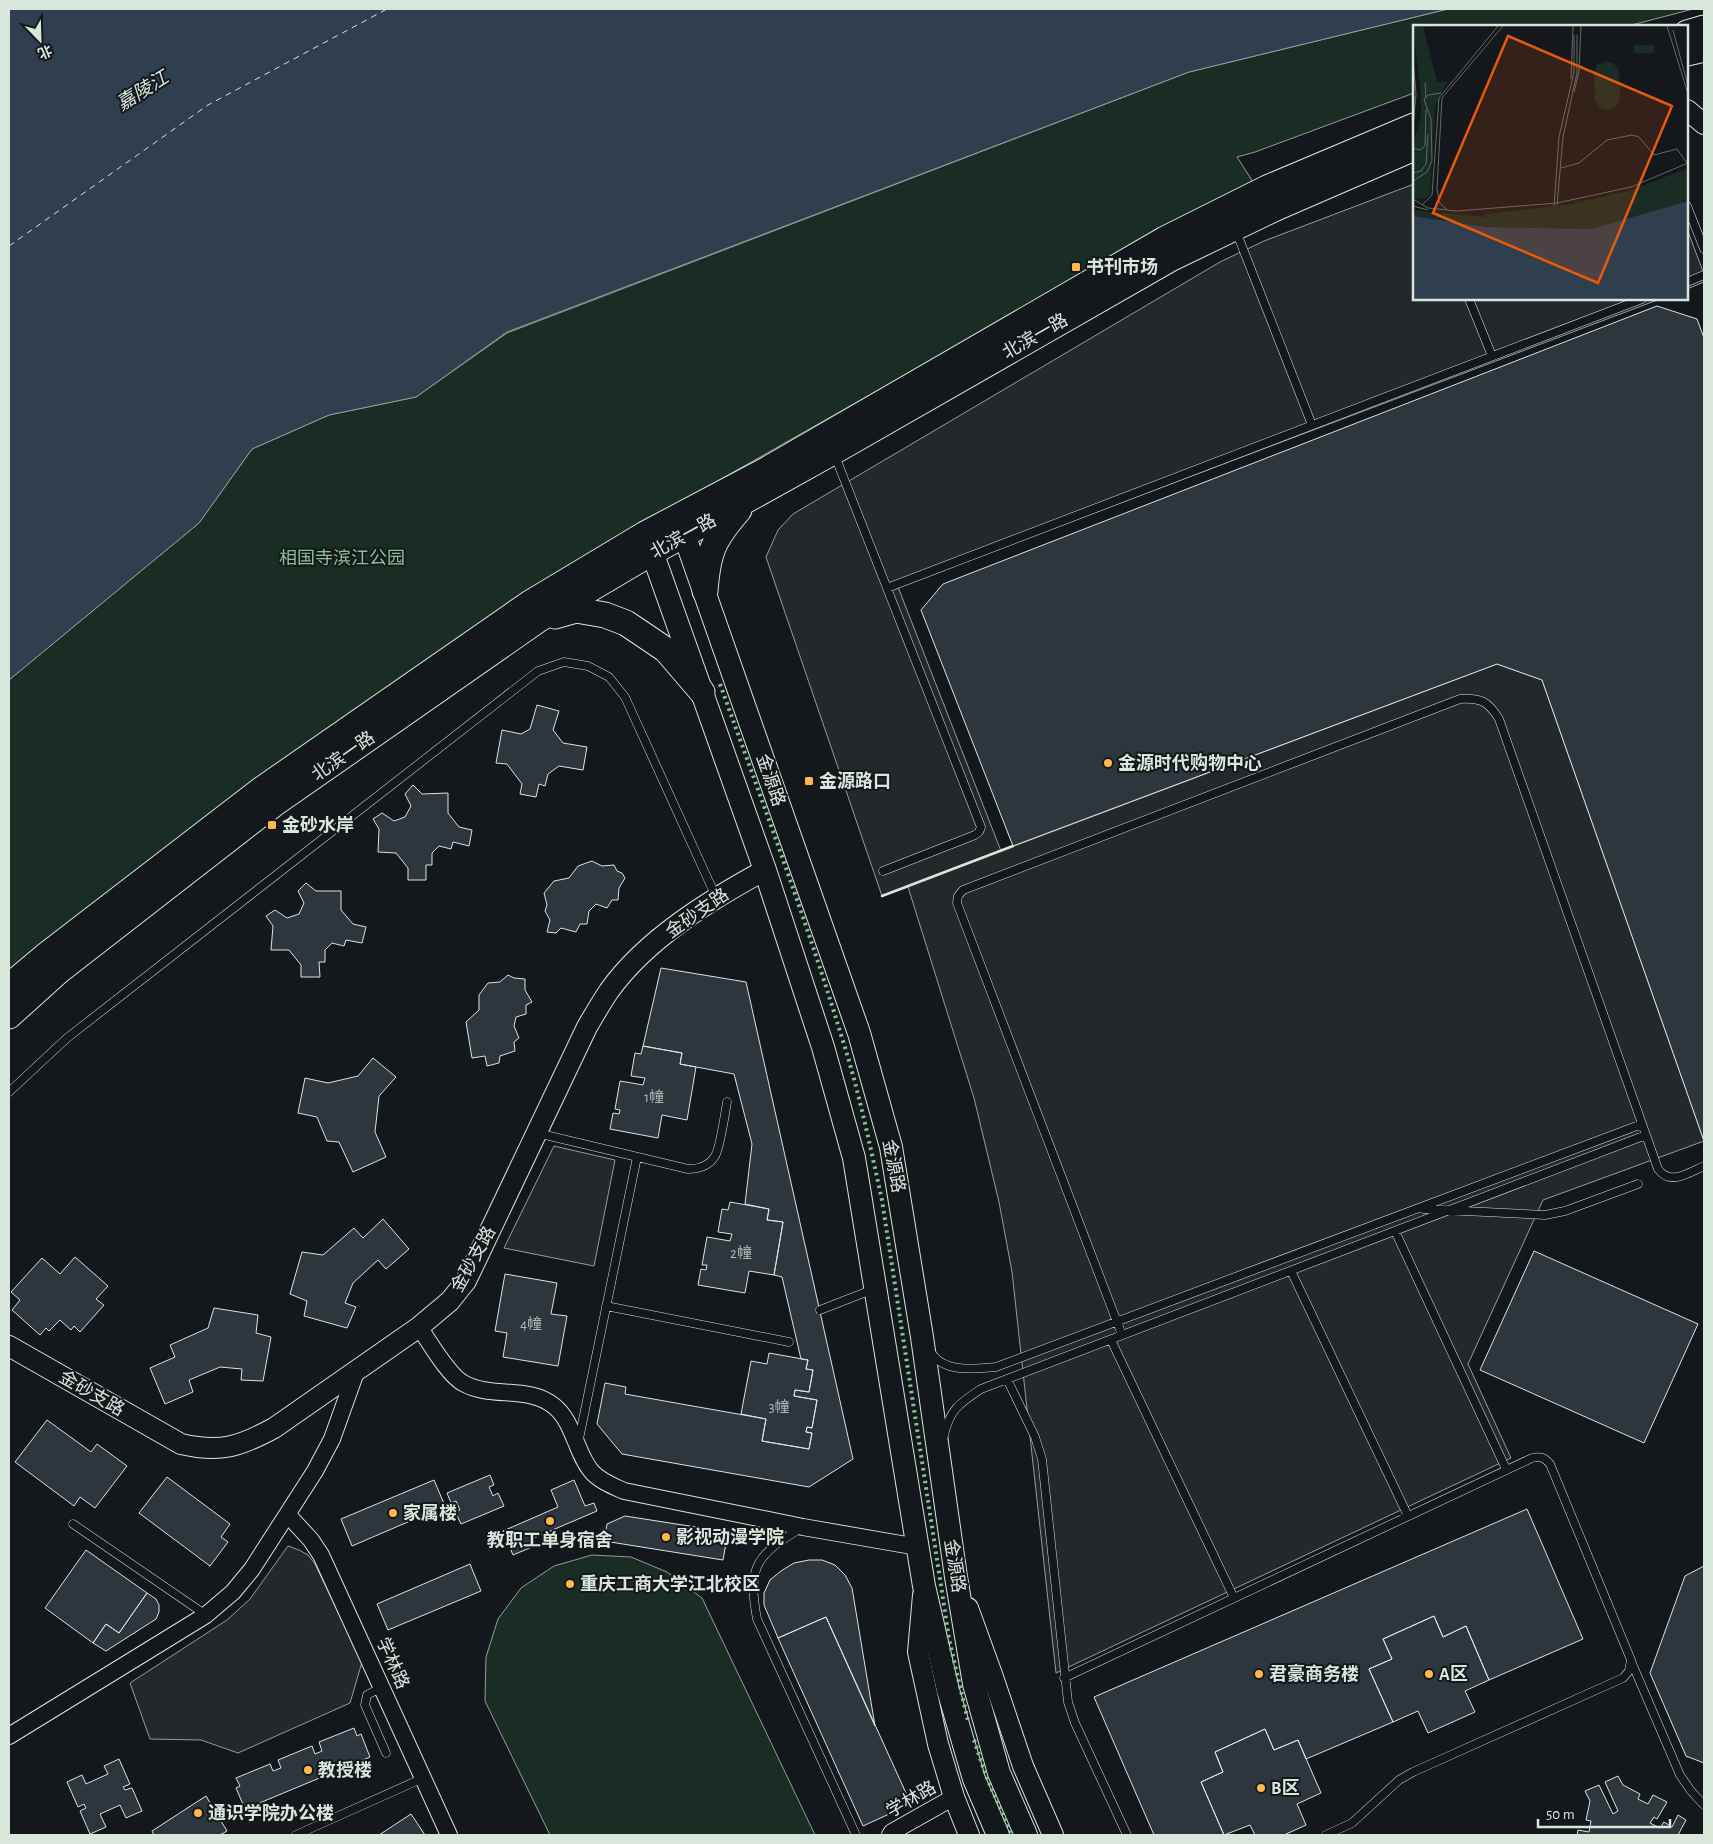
<svg xmlns="http://www.w3.org/2000/svg" width="1713" height="1844" font-family="'Alegreya Sans','Noto Sans SC',sans-serif">
	<rect width="100%" height="100%" fill="#14181c"/>
	<path fill="#1a2d24" stroke="#939e99" d="M 1448,9 L 1693,9 L 1628,26 L 1414,26 L 1414,93 L 1255,152 L 1237,157 L 1255,185 L 1159,231 L 640,525 L 9,976 L 9,680 L 199,523 L 252,449 L 329,415 L 416,397 L 507,333 L 1189,72 Z
		M 592,1555 L 631,1557 L 667,1572 L 702,1598 L 815,1835 L 550,1835 L 485,1701 L 486,1657 L 498,1619 L 521,1588 L 554,1566 Z"/>
	<path fill="#24282b" stroke="#939e99" d="M 1414,184 L 1414,299 L 1660,299 L 898,587 L 1001,851 L 1497,664 L 1542,680 L 1704,1141 L 1543,1200 L 1468,1364 L 1511,1458 L 1056,1673 L 1012,1272 L 999,1202 L 974,1098 L 908,887 L 882,896 L 766,557 L 778,530 L 793,514 L 1220,262 L 1264,241 Z
		M 1687,229 L 1704,274 L 1704,282 L 1687,289 Z
		M 554,1146 L 615,1160 L 594,1266 L 504,1248 Z
		M 288,1546 L 299,1550 L 308,1555 L 315,1564 L 362,1662 L 350,1703 L 238,1753 L 201,1740 L 150,1739 L 130,1683 L 227,1620 L 250,1599 Z"/>
	<path fill="#2f3f4d" stroke="#939e99" d="M 9,9 L 1448,9 L 1189,72 L 507,332 L 416,397 L 329,415 L 252,449 L 199,523 L 9,680 Z"/>
	<g fill="none" stroke-linecap="round" stroke-linejoin="round">
		<path stroke="#d8e6dc" stroke-width="1" stroke-dasharray="6 5" stroke-linecap="butt" d="M 9,246 L 208,105 L 387,9"/>
	</g>
	<path fill="#2c363c" stroke="#d8e6dc" d="M 1657,306 L 1697,319 L 1704,338 L 1704,1141 L 1542,680 L 1497,664 L 1013,846 L 921,610 L 943,584 Z
		M 537,705 L 559,711 L 553,730 L 563,743 L 587,747 L 583,770 L 559,766 L 548,774 L 545,786 L 539,784 L 536,797 L 520,794 L 522,784 L 507,764 L 496,763 L 502,730 L 521,734 L 530,729 Z
		M 413,785 L 422,794 L 448,793 L 448,813 L 459,827 L 472,830 L 469,846 L 453,842 L 451,849 L 439,846 L 432,853 L 432,865 L 426,865 L 426,880 L 408,880 L 408,868 L 396,853 L 378,852 L 379,829 L 373,819 L 382,813 L 394,821 L 405,817 L 411,806 L 405,794 Z
		M 592,861 L 602,866 L 614,865 L 617,871 L 622,873 L 625,878 L 619,888 L 618,900 L 612,900 L 607,908 L 596,904 L 589,911 L 587,924 L 580,924 L 576,932 L 561,928 L 556,933 L 547,932 L 550,920 L 545,911 L 547,905 L 544,893 L 554,881 L 569,878 L 578,866 Z
		M 306,883 L 316,891 L 341,891 L 341,910 L 353,924 L 366,927 L 362,943 L 346,940 L 344,946 L 332,943 L 325,950 L 325,962 L 319,962 L 320,977 L 301,977 L 301,965 L 289,950 L 271,950 L 273,926 L 266,916 L 275,910 L 287,918 L 299,914 L 304,903 L 298,891 Z
		M 661,968 L 746,982 L 853,1459 L 809,1487 L 622,1454 L 597,1424 L 605,1383 L 626,1387 L 625,1394 L 766,1419 L 762,1441 L 809,1449 L 812,1433 L 806,1432 L 807,1427 L 812,1428 L 817,1400 L 794,1396 L 795,1390 L 809,1392 L 813,1370 L 806,1369 L 808,1360 L 801,1359 L 782,1277 L 774,1275 L 783,1222 L 767,1220 L 769,1209 L 745,1204 L 752,1144 L 734,1074 L 680,1064 L 682,1053 L 643,1046 Z
		M 508,975 L 514,978 L 525,979 L 525,990 L 532,1002 L 526,1005 L 526,1014 L 516,1017 L 514,1026 L 519,1038 L 514,1042 L 515,1051 L 500,1056 L 499,1063 L 487,1066 L 485,1056 L 472,1058 L 466,1022 L 479,1010 L 479,995 L 488,983 L 500,982 Z
		M 643,1046 L 682,1053 L 680,1064 L 696,1067 L 687,1120 L 662,1115 L 658,1138 L 610,1129 L 613,1113 L 619,1114 L 620,1110 L 615,1109 L 620,1081 L 643,1085 L 645,1078 L 631,1076 L 635,1053 L 641,1054 Z
		M 373,1058 L 396,1077 L 379,1096 L 375,1132 L 386,1157 L 353,1172 L 339,1142 L 327,1141 L 317,1117 L 298,1113 L 305,1078 L 328,1083 L 358,1076 Z
		M 730,1202 L 769,1209 L 767,1220 L 783,1222 L 774,1275 L 749,1271 L 745,1293 L 698,1285 L 701,1269 L 706,1270 L 707,1265 L 702,1265 L 707,1237 L 730,1241 L 732,1234 L 718,1232 L 722,1209 L 728,1210 Z
		M 383,1219 L 409,1249 L 386,1269 L 378,1260 L 353,1283 L 345,1303 L 356,1307 L 347,1328 L 304,1316 L 307,1301 L 290,1294 L 302,1252 L 323,1255 L 354,1228 L 363,1238 Z
		M 1534,1251 L 1698,1324 L 1644,1443 L 1480,1370 Z
		M 75,1257 L 108,1286 L 96,1299 L 104,1305 L 80,1332 L 74,1326 L 71,1330 L 60,1320 L 49,1331 L 46,1328 L 40,1335 L 12,1310 L 20,1300 L 11,1292 L 42,1258 L 60,1274 Z
		M 505,1274 L 557,1283 L 551,1314 L 567,1316 L 558,1366 L 503,1357 L 507,1333 L 495,1331 Z
		M 214,1308 L 258,1315 L 256,1333 L 271,1337 L 263,1381 L 241,1380 L 242,1369 L 220,1367 L 189,1380 L 193,1392 L 165,1404 L 150,1368 L 175,1357 L 170,1345 L 208,1328 Z
		M 769,1353 L 808,1360 L 806,1369 L 813,1370 L 809,1392 L 795,1390 L 794,1396 L 817,1400 L 812,1428 L 807,1427 L 806,1432 L 812,1433 L 809,1449 L 762,1441 L 766,1419 L 741,1414 L 751,1361 L 767,1364 Z
		M 47,1420 L 91,1452 L 97,1444 L 127,1466 L 95,1508 L 80,1497 L 74,1506 L 15,1462 Z
		M 490,1475 L 494,1485 L 489,1487 L 493,1496 L 498,1493 L 504,1506 L 461,1524 L 455,1511 L 460,1510 L 456,1501 L 451,1503 L 447,1493 Z
		M 167,1477 L 230,1524 L 221,1537 L 228,1542 L 210,1566 L 139,1513 Z
		M 434,1480 L 445,1506 L 352,1546 L 341,1519 Z
		M 574,1480 L 585,1506 L 594,1503 L 597,1511 L 529,1540 L 532,1547 L 513,1555 L 503,1531 L 558,1507 L 551,1490 Z
		M 1527,1509 L 1583,1639 L 1489,1680 L 1466,1626 L 1443,1637 L 1434,1616 L 1383,1639 L 1392,1659 L 1369,1669 L 1393,1722 L 1306,1759 L 1298,1740 L 1274,1750 L 1265,1729 L 1215,1752 L 1223,1772 L 1201,1782 L 1224,1835 L 1154,1835 L 1094,1697 Z
		M 625,1516 L 728,1532 L 723,1560 L 604,1541 L 607,1524 Z
		M 86,1550 L 147,1593 L 119,1633 L 106,1624 L 93,1643 L 45,1608 Z
		M 809,1560 L 822,1560 L 835,1565 L 845,1575 L 852,1588 L 875,1726 L 826,1617 L 778,1638 L 764,1605 L 764,1593 L 770,1580 L 781,1571 L 794,1563 Z
		M 470,1564 L 481,1591 L 388,1630 L 377,1604 Z
		M 1704,1566 L 1704,1763 L 1686,1756 L 1650,1673 L 1685,1576 Z
		M 147,1593 L 156,1599 L 159,1605 L 159,1612 L 156,1619 L 106,1651 L 93,1643 L 106,1624 L 119,1633 Z
		M 1434,1616 L 1443,1637 L 1466,1626 L 1489,1680 L 1465,1691 L 1475,1712 L 1428,1733 L 1418,1711 L 1393,1722 L 1369,1669 L 1392,1659 L 1383,1639 Z
		M 826,1617 L 911,1804 L 863,1826 L 778,1638 Z
		M 354,1728 L 357,1736 L 361,1734 L 370,1757 L 245,1809 L 236,1788 L 240,1786 L 236,1778 L 270,1764 L 273,1771 L 281,1768 L 278,1760 L 312,1746 L 315,1754 L 322,1751 L 319,1742 Z
		M 1265,1729 L 1274,1750 L 1298,1740 L 1321,1793 L 1297,1804 L 1306,1825 L 1284,1835 L 1255,1835 L 1250,1825 L 1224,1835 L 1201,1782 L 1223,1772 L 1215,1752 Z
		M 119,1759 L 130,1784 L 123,1787 L 125,1790 L 132,1788 L 142,1811 L 126,1818 L 120,1805 L 100,1814 L 106,1827 L 90,1834 L 80,1811 L 86,1808 L 84,1804 L 78,1807 L 67,1782 L 82,1775 L 86,1784 L 108,1774 L 104,1766 Z
		M 1618,1776 L 1623,1785 L 1640,1794 L 1638,1799 L 1648,1804 L 1653,1795 L 1667,1802 L 1657,1819 L 1654,1817 L 1650,1823 L 1660,1828 L 1664,1822 L 1672,1827 L 1678,1815 L 1686,1820 L 1678,1835 L 1577,1835 L 1578,1830 L 1589,1832 L 1591,1821 L 1586,1820 L 1590,1801 L 1585,1791 L 1599,1785 L 1613,1814 L 1618,1811 L 1605,1782 Z
		M 206,1796 L 227,1831 L 220,1835 L 154,1835 L 152,1831 Z
		M 411,1814 L 425,1835 L 379,1835 Z"/>
	<g fill="none" stroke-linecap="round" stroke-linejoin="round">
		<g stroke="#d8e6dc" stroke-width="9">
			<path id="service" d="M 1687,206 L 1704,249
				M 1236,231 L 1312,425
				M 1687,282 L 1704,275
				M 1469,299 L 1492,356
				M 835,456 L 981,827 L 979,832 L 975,835 L 883,871
				M 887,588 L 1642,299
				M 9,1092 L 67,1038 L 538,671 L 564,662 L 588,666 L 609,677 L 625,697 L 716,897
				M 537,1133 L 688,1169 C 698,1169 709,1166 715,1156 C 720,1149 725,1113 727,1102
				M 1423,1209 L 1545,1215 L 1565,1211 L 1638,1184
				M 1395,1231 L 1506,1469
				M 1291,1271 L 1408,1516
				M 606,1306 L 789,1342
				M 820,1310 L 874,1289
				M 1122,1335 L 957,903 L 958,896 L 963,890 L 1460,699 C 1481,698 1488,701 1499,719 L 1658,1169 C 1670,1186 1688,1173 1704,1166
				M 1111,1340 L 1234,1598
				M 931,1352 C 943,1373 975,1369 996,1367 L 1642,1124
				M 1007,1379 L 1035,1437 L 1042,1459 L 1068,1702 L 1075,1723 L 1127,1835
				M 944,1435 C 950,1409 960,1403 981,1389 L 1646,1135
				M 579,1439 L 637,1157
				M 73,1524 L 206,1615
				M 801,1528 C 757,1555 747,1565 757,1619 L 856,1835
				M 1631,1661 L 1680,1775 L 1691,1791 L 1704,1805
				M 1064,1678 L 1532,1458 C 1540,1456 1544,1457 1550,1464 L 1631,1660 L 1629,1671 L 1623,1678 L 1413,1772 L 1399,1780 L 1352,1823 L 1326,1835
				M 382,1687 L 367,1695 L 365,1705 L 386,1753
				M 296,1835 L 423,1778"/>
		</g>
		<g stroke="#d8e6dc" stroke-width="18">
			<path id="minor" d="M 419,1327 C 429,1341 448,1375 463,1383 C 491,1399 528,1385 554,1406 C 574,1422 576,1454 592,1472 C 600,1481 613,1486 624,1491 L 803,1527 L 918,1547
				M 288,1515 L 311,1540 L 321,1555 L 449,1835
				M 9,1736 L 206,1615 L 233,1592 L 252,1569 L 315,1471 L 332,1439 L 356,1372
				M 890,1835 L 892,1832 L 954,1797"/>
		</g>
		<g stroke="#d8e6dc" stroke-width="22">
			<path id="tertiary" d="M 1687,110 L 1704,124
				M 9,1346 L 181,1444 C 220,1453 239,1447 274,1428 L 419,1327 L 450,1301 L 466,1281 L 587,1027 C 594,1015 601,1003 609,991 C 646,939 710,900 765,870
				M 923,1595 L 918,1652 L 938,1744 L 954,1797 L 969,1835
				M 968,1608 L 993,1677 L 1023,1766 L 1053,1835"/>
		</g>
		<g stroke="#d8e6dc" stroke-width="24">
			<path id="secondary" d="M 678,517 L 859,1033 L 891,1147 L 922,1337 L 956,1577 L 974,1684 L 999,1773 L 1026,1835
				M 646,535 L 765,870 L 823,1047 L 854,1158 L 924,1586 L 948,1690 L 974,1779 L 998,1835"/>
		</g>
		<g stroke="#d8e6dc" stroke-width="27">
			<path id="primary" d="M 1687,33 L 1704,28
				M 1687,53 L 1704,49
				M 705,591 C 708,552 713,540 739,510
				M 555,616 L 576,610 L 605,615 L 626,623 L 666,650 L 702,692
				M 9,986 L 45,956 L 262,789 L 530,603 L 645,534 L 766,470 L 1165,239 L 1267,188 L 1414,126
				M 9,1016 L 60,970 L 274,804 L 538,620 L 653,552 L 833,452 L 1172,258 L 1278,207 L 1414,148"/>
		</g>
		<use href="#service" stroke="#14181c" stroke-width="8"/>
		<use href="#minor" stroke="#14181c" stroke-width="16"/>
		<use href="#tertiary" stroke="#14181c" stroke-width="20"/>
		<use href="#secondary" stroke="#14181c" stroke-width="22"/>
		<use href="#primary" stroke="#14181c" stroke-width="25"/>
		<path stroke="#8ac095" stroke-width="4" stroke-dasharray="2.5 4" stroke-linecap="butt" d="M 720,684 C 762,801 806,919 842,1038 C 859,1091 870,1146 882,1200 L 942,1592 L 949,1639 L 968,1721
			M 974,1740 L 986,1776 L 1012,1835"/>
		<path stroke="#d8e6dc" stroke-width="2.5" d="M 882,896 L 1013,846"/>
	</g>
	<g fill="#ffb74d" stroke="#14181c" stroke-width="2">
		<rect x="1071" y="262" width="10" height="10" rx="2.5"/>
		<circle cx="1108" cy="763" r="5"/>
		<rect x="804" y="776" width="10" height="10" rx="2.5"/>
		<rect x="267" y="820" width="10" height="10" rx="2.5"/>
		<circle cx="393" cy="1513" r="5"/>
		<circle cx="550" cy="1521" r="5"/>
		<circle cx="666" cy="1537" r="5"/>
		<circle cx="570" cy="1584" r="5"/>
		<circle cx="1259" cy="1674" r="5"/>
		<circle cx="1429" cy="1674" r="5"/>
		<circle cx="308" cy="1770" r="5"/>
		<circle cx="1261" cy="1788" r="5"/>
		<circle cx="198" cy="1813" r="5"/>
	</g>
	<g text-anchor="middle" stroke-width="4" stroke-linejoin="round" paint-order="stroke">
		<g font-size="15" fill="#adbab4">
			<text x="654" y="1102">1幢</text>
			<text x="741" y="1258">2幢</text>
			<text x="531" y="1329">4幢</text>
			<text x="779" y="1412">3幢</text>
		</g>
		<g font-size="18" font-weight="bold" fill="#d8e6dc" stroke="#14181c" text-anchor="start">
			<text x="1086" y="273">书刊市场</text>
			<text x="1118" y="769">金源时代购物中心</text>
			<text x="819" y="787">金源路口</text>
			<text x="282" y="831">金砂水岸</text>
			<text x="403" y="1519">家属楼</text>
			<text x="676" y="1543">影视动漫学院</text>
			<text x="550" y="1546" text-anchor="middle">教职工单身宿舍</text>
			<text x="580" y="1590">重庆工商大学江北校区</text>
			<text x="1269" y="1680">君豪商务楼</text>
			<text x="1439" y="1680">A区</text>
			<text x="318" y="1776">教授楼</text>
			<text x="1271" y="1794">B区</text>
			<text x="208" y="1819">通识学院办公楼</text>
		</g>
		<g font-size="18" fill="#d8e6dc" stroke="#14181c">
			<text transform="translate(1035 336) rotate(-30)" y="6">北滨一路</text>
			<text transform="translate(683 536) rotate(-29)" y="6">北滨一路</text>
			<text transform="translate(343 756) rotate(-35)" y="6">北滨一路</text>
			<text transform="translate(771 780) rotate(71)" y="6">金源路</text>
			<text transform="translate(697 913) rotate(-35)" y="6">金砂支路</text>
			<text transform="translate(894 1166) rotate(79)" y="6">金源路</text>
			<text transform="translate(473 1259) rotate(-61)" y="6">金砂支路</text>
			<text transform="translate(92 1393) rotate(30)" y="6">金砂支路</text>
			<text transform="translate(955 1566) rotate(81)" y="6">金源路</text>
			<text transform="translate(393 1663) rotate(66)" y="6">学林路</text>
			<text transform="translate(911 1799) rotate(-30)" y="6">学林路</text>
		</g>
		<g font-size="18" fill="#8ac095" stroke="#14181c">
			<text x="342" y="564">相国寺滨江公园</text>
		</g>
		<g font-size="19" font-style="italic" fill="#d8e6dc" stroke="#14181c">
			<text transform="translate(142 90) rotate(-32)" y="7">嘉陵江</text>
		</g>
	</g>
	<g transform="translate(1413 25)">
		<rect width="275" height="275" fill="#14181c"/>
		<path d="M 0,1 L 34,1 L 10,2 L 24,57 L 34,57 L 22,82 L 17,170 L 11,174 L 0,172 L 0,120 L 8,91 L 8,70 ZM 221,20 L 241,20 L 241,28 L 221,28 ZM 193,36 L 200,38 L 206,45 L 207,75 L 203,82 L 195,85 L 187,83 L 182,76 L 181,46 L 185,39 ZM 275,143 L 275,176 L 179,204 L 74,202 L 0,191 L 0,185 L 72,192 L 72,189 L 158,179 L 219,165 Z" fill="#1a2d24"/>
		<path d="M 275,176 L 275,274 L 0,274 L 0,191 L 74,202 L 178,204 Z" fill="#2f3f4d"/>
		<path fill="none" stroke="#2f3f4d" stroke-width="2.5" d="M 0,233 L 70,244 L 112,244 L 169,239 L 235,225 L 275,210"/>
		<path fill="none" stroke="#626a69" stroke-width="1" d="M 254,1 L 275,69M 260,5 L 275,61M 0,35 L 3,69 L 0,103M 158,54 L 160,1M 12,58 L 13,73M 161,67 L 166,47 L 168,1M 0,123 L 7,125 L 12,121 L 13,84M 148,143 L 166,138 L 194,115 L 219,110 L 226,112 L 241,130 L 264,124 L 274,138M 0,148 L 8,146 L 13,139 L 15,109M 0,156 L 14,147 L 19,136 L 18,94 L 11,74 L 15,70 L 28,68M 0,174 L 15,183 L 44,186 L 144,178 L 218,162 L 275,138M 9,180 L 19,170 L 26,73 L 85,1M 144,180 L 150,112 L 164,48 L 164,10M 0,181 L 15,185M 141,181 L 146,112 L 161,47 L 161,10M 34,185 L 26,177 L 24,163 L 29,73 L 90,1"/>
		<path fill="#e8590c" fill-opacity="0.15" stroke="#e8590c" stroke-width="2.5" d="M 95,11 L 259,81 L 185,258 L 20,188 Z"/>
		<rect width="275" height="275" fill="none" stroke="#d8e6dc" stroke-width="2.5"/>
	</g>
	<rect width="1713" height="1844" fill="none" stroke="#d8e6dc" stroke-width="20"/>
	<g transform="translate(40 40) rotate(157)" stroke="#14181c" stroke-width="4" paint-order="stroke">
	<path d="M0-4L9 19L0 12L-9 19Z" fill="#d8e6dc"/>
	<text y="-8" font-size="14" font-weight="bold" text-anchor="middle" fill="#d8e6dc">北</text>
	</g>
	<path d="M1538 1819v8h132v-8" fill="none" stroke="#d8e6dc" stroke-width="2.5"/>
	<text x="1546" y="1819" font-size="15" fill="#d8e6dc" stroke="#14181c" stroke-width="4" paint-order="stroke">50 m</text>
</svg>
